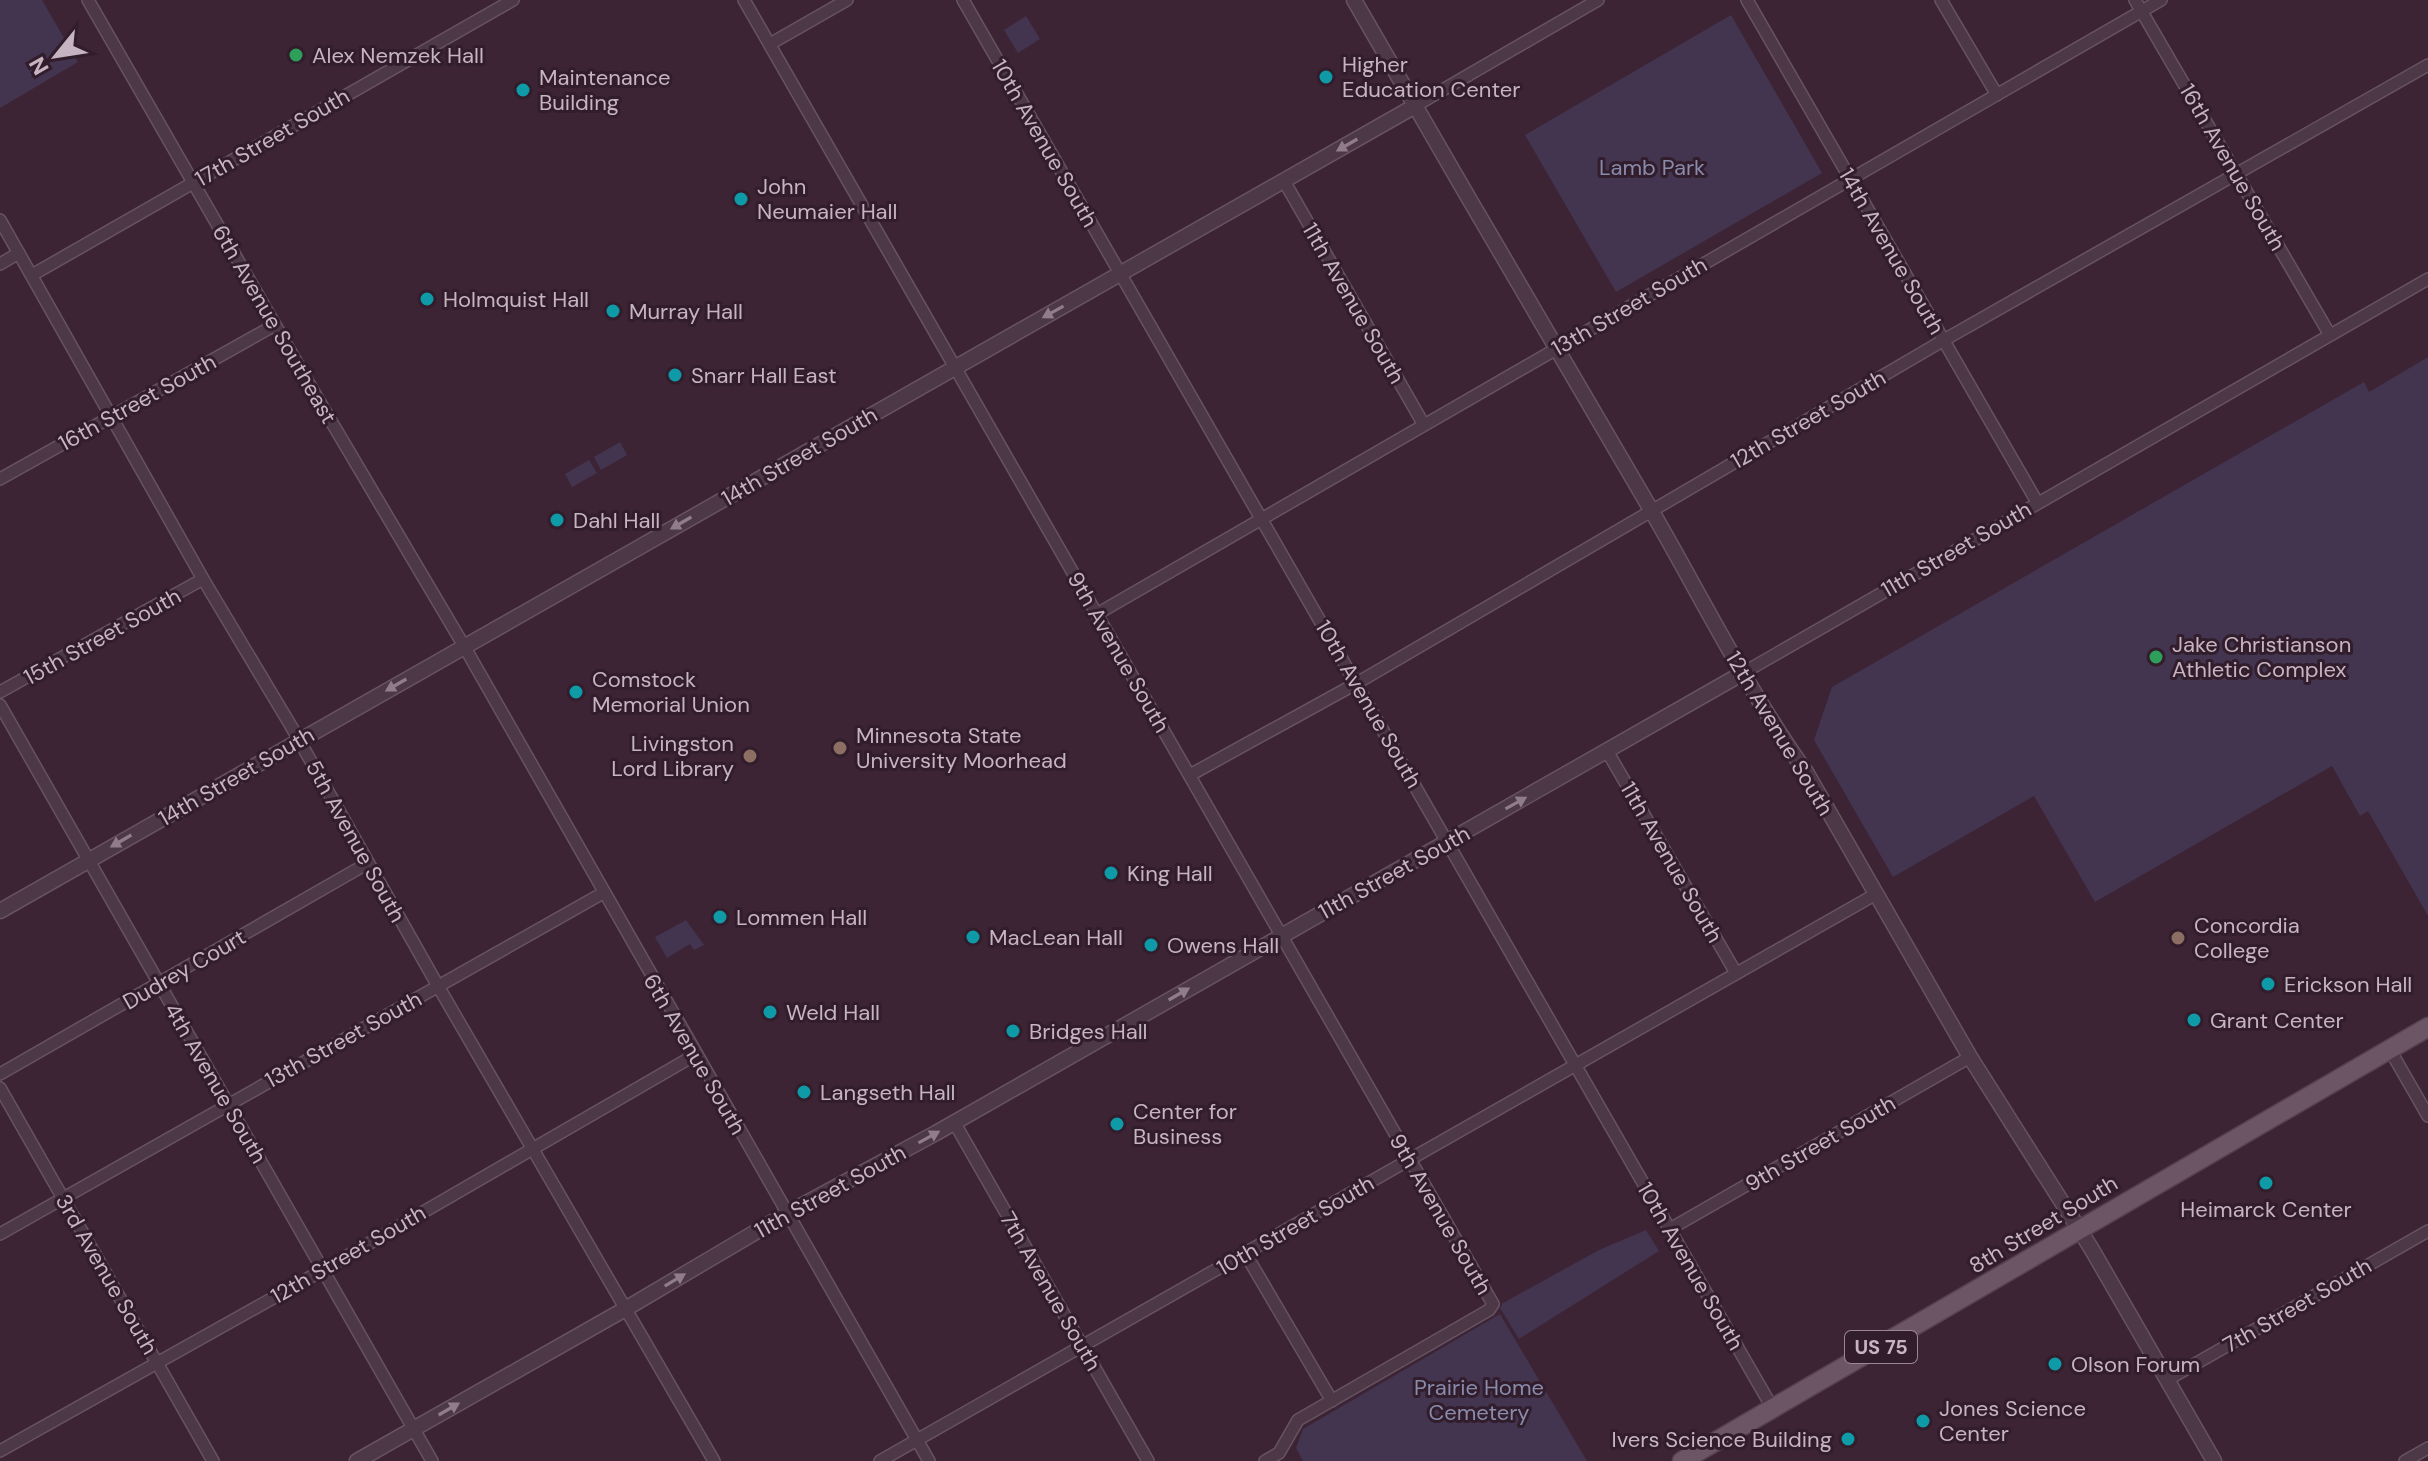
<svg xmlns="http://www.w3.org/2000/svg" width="2428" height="1461" font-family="'DM Sans',sans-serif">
	<rect width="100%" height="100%" fill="#3c2435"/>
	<path fill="#43344f" d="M 0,0 L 42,0 L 78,62 L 0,108 Z
		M 1731,15 L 1822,173 L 1616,292 L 1525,135 Z
		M 1026,16 L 1040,39 L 1018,53 L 1004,30 Z
		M 2428,357 L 2428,916 L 2368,811 L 2360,816 L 2332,766 L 2095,902 L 2034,796 L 1893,877 L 1814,740 L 1832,687 L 2364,382 L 2369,392 Z
		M 620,442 L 627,455 L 601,470 L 594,457 Z
		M 589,460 L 597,473 L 572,487 L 565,474 Z
		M 686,920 L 704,945 L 694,950 L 690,944 L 667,958 L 655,937 Z
		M 1646,1230 L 1659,1251 L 1519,1339 L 1500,1308 L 1503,1303 L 1599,1250 Z
		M 1500,1314 L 1587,1461 L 1303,1461 L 1296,1448 L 1303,1429 Z"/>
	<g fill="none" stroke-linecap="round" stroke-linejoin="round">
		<g stroke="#675361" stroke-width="14">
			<path id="minor" d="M 88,0 L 312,389 L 464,646 L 929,1461
				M 744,0 L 1493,1304 L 1489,1310 L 1298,1420 L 1279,1453 L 1265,1461
				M 963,0 L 1773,1409
				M 1747,0 L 2037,502
				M 1941,0 L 1997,95
				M 2135,0 L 2330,335
				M 770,44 L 847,0
				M 1415,106 L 1598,0
				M 1284,181 L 1424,425
				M 0,220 L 203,579 L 291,726 L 438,986 L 714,1461
				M 0,264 L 19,253
				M 32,275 L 513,0
				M 0,479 L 275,325
				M 1097,614 L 2161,0
				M 1743,673 L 2428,279
				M 0,692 L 203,579
				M 0,705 L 432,1461
				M 1607,751 L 1736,973
				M 1190,775 L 1357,683 L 1944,340 L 2428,65
				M 2390,1050 L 2428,1116
				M 0,1074 L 368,863
				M 0,1088 L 213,1461
				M 954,1122 L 1148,1461
				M 1670,1229 L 1970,1057
				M 0,1234 L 603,893
				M 1245,1253 L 1332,1401
				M 2167,1380 L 2428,1231
				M 0,1451 L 323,1270 L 695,1055
				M 880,1461 L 1876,894
				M 2405,1461 L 2428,1448"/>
		</g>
		<g stroke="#675361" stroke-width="17">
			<path id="tertiary" d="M 1354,0 C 1449,166 1547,331 1643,496 C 1697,588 1744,685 1806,772 L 1970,1057 L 2091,1248 L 2214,1461
				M 0,911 L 1415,106
				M 357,1461 L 627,1308 L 786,1214 L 936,1133 L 1743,673"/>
		</g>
		<g stroke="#55414f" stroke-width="21">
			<path id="primary" d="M 1682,1461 L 2428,1027"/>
		</g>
		<use href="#minor" stroke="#4c3846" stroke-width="11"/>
		<use href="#tertiary" stroke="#4c3846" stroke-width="14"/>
		<use href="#primary" stroke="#6c5666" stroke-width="18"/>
	</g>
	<defs><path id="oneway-solid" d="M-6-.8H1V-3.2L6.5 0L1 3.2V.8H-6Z" transform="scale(2)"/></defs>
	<g fill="#907c8a">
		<use href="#oneway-solid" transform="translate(1347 145) rotate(150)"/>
		<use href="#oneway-solid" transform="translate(1053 312) rotate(151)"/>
		<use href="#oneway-solid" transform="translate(681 523) rotate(150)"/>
		<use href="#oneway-solid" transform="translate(396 685) rotate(150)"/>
		<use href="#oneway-solid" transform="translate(1516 803) rotate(-29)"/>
		<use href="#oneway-solid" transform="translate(121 841) rotate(150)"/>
		<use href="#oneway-solid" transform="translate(1179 994) rotate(-30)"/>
		<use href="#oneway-solid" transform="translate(929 1137) rotate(-29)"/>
		<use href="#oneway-solid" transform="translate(675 1280) rotate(-31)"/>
		<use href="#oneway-solid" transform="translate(449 1409) rotate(-30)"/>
	</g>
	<g fill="#2e9e5b" stroke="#311d2b" stroke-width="3">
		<circle cx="296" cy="55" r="8"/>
		<circle cx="2156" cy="657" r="8"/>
	</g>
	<g fill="#0f9aa8" stroke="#311d2b" stroke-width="3">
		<circle cx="1326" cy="77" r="8"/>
		<circle cx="523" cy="90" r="8"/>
		<circle cx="741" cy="199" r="8"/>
		<circle cx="427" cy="299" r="8"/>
		<circle cx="613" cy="311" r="8"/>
		<circle cx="675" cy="375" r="8"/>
		<circle cx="557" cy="520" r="8"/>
		<circle cx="576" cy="692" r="8"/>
		<circle cx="1111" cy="873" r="8"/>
		<circle cx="720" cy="917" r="8"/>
		<circle cx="973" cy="937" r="8"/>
		<circle cx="1151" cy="945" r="8"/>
		<circle cx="2268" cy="984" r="8"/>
		<circle cx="770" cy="1012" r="8"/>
		<circle cx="2194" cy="1020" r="8"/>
		<circle cx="1013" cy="1031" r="8"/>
		<circle cx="804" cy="1092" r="8"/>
		<circle cx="1117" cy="1124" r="8"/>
		<circle cx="2266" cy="1183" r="8"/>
		<circle cx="2055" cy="1364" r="8"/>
		<circle cx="1923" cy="1421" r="8"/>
		<circle cx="1848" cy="1439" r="8"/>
	</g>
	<g fill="#8d6e63" stroke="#311d2b" stroke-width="3">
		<circle cx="840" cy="748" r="8"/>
		<circle cx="750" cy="756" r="8"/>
		<circle cx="2178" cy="938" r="8"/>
	</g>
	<g text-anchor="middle" stroke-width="6" stroke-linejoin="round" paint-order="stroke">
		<rect fill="#311d2b" stroke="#9a8794" stroke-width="2" x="1845" y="1331" width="72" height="32" rx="6"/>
		<g font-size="20" font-weight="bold" fill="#c7b4c1">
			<text x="1881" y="1354">US 75</text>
		</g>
		<g font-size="22" fill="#c7b4c1" stroke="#311d2b" text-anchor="start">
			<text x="312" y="63">Alex Nemzek Hall</text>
			<text x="1342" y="72">Higher<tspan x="1342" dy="25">Education Center</tspan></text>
			<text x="539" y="85">Maintenance<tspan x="539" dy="25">Building</tspan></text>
			<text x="757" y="194">John<tspan x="757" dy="25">Neumaier Hall</tspan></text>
			<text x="443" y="307">Holmquist Hall</text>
			<text x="629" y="319">Murray Hall</text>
			<text x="691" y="383">Snarr Hall East</text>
			<text x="573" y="528">Dahl Hall</text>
			<text x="2172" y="652">Jake Christianson<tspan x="2172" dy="25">Athletic Complex</tspan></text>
			<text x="592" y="687">Comstock<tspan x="592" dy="25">Memorial Union</tspan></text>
			<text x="856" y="743">Minnesota State<tspan x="856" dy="25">University Moorhead</tspan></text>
			<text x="734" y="751" text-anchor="end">Livingston<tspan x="734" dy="25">Lord Library</tspan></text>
			<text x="1127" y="881">King Hall</text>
			<text x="736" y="925">Lommen Hall</text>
			<text x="2194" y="933">Concordia<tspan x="2194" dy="25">College</tspan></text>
			<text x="989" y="945">MacLean Hall</text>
			<text x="1167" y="953">Owens Hall</text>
			<text x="2284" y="992">Erickson Hall</text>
			<text x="786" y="1020">Weld Hall</text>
			<text x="2210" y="1028">Grant Center</text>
			<text x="1029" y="1039">Bridges Hall</text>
			<text x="820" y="1100">Langseth Hall</text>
			<text x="1133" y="1119">Center for<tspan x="1133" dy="25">Business</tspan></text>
			<text x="2266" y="1217" text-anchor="middle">Heimarck Center</text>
			<text x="2071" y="1372">Olson Forum</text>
			<text x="1939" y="1416">Jones Science<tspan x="1939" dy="25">Center</tspan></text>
			<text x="1832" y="1447" text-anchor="end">Ivers Science Building</text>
		</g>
		<g font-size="22" fill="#c7b4c1" stroke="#311d2b">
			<text transform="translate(272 137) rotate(-30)" y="8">17th Street South</text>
			<text transform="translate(1045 143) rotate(60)" y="8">10th Avenue South</text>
			<text transform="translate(2233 167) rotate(60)" y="8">16th Avenue South</text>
			<text transform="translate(1892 251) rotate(60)" y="8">14th Avenue South</text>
			<text transform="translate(1354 303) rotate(60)" y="8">11th Avenue South</text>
			<text transform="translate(1629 306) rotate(-30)" y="8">13th Street South</text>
			<text transform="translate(275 324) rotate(60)" y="8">6th Avenue Southeast</text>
			<text transform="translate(137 402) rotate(-29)" y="8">16th Street South</text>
			<text transform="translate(1808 419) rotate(-30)" y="8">12th Street South</text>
			<text transform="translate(799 456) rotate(-30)" y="8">14th Street South</text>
			<text transform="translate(1956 549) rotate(-30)" y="8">11th Street South</text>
			<text transform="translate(102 636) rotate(-29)" y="8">15th Street South</text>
			<text transform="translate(1119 652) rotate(60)" y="8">9th Avenue South</text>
			<text transform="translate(1369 704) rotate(60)" y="8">10th Avenue South</text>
			<text transform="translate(1780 733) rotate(59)" y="8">12th Avenue South</text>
			<text transform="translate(236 776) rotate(-30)" y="8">14th Street South</text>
			<text transform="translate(356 841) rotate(61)" y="8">5th Avenue South</text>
			<text transform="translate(1672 862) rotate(60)" y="8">11th Avenue South</text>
			<text transform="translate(1394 872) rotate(-29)" y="8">11th Street South</text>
			<text transform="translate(184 969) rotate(-30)" y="8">Dudrey Court</text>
			<text transform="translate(343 1039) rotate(-29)" y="8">13th Street South</text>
			<text transform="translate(695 1054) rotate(60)" y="8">6th Avenue South</text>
			<text transform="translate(216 1083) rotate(60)" y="8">4th Avenue South</text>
			<text transform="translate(1820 1143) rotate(-30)" y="8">9th Street South</text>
			<text transform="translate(830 1191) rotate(-29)" y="8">11th Street South</text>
			<text transform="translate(1441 1214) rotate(60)" y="8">9th Avenue South</text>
			<text transform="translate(2043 1224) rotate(-31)" y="8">8th Street South</text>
			<text transform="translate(1295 1225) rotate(-30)" y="8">10th Street South</text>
			<text transform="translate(348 1254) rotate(-30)" y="8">12th Street South</text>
			<text transform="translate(1691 1266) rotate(60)" y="8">10th Avenue South</text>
			<text transform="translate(107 1274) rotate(60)" y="8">3rd Avenue South</text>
			<text transform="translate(1051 1291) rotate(60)" y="8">7th Avenue South</text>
			<text transform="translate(2297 1305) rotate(-30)" y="8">7th Street South</text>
		</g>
		<g font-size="22" fill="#898bac" stroke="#311d2b">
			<text x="1652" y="175">Lamb Park</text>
			<text x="1479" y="1395">Prairie Home<tspan x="1479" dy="25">Cemetery</tspan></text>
		</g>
	</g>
	<g transform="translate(56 56) rotate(240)" stroke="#311d2b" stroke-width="6" paint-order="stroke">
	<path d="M0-6L14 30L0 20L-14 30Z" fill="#c7b4c1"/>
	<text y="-12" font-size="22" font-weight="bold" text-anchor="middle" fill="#c7b4c1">N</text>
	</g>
</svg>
